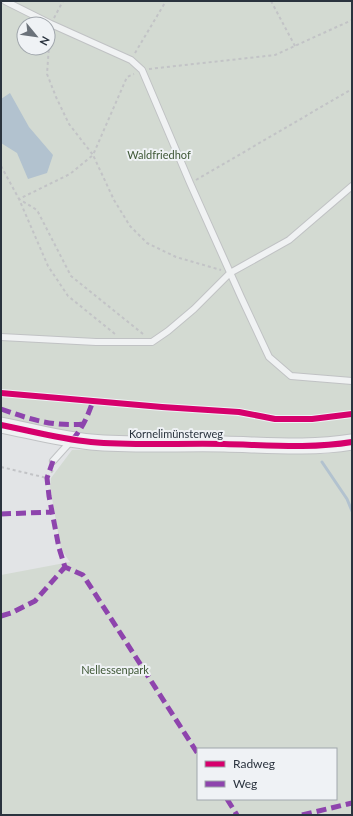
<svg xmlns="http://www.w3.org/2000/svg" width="353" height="816" font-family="Lato,sans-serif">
	<rect width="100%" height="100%" fill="#e2e4e6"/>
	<path fill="#d3dad2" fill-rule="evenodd" d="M 1,1 L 352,1 L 352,436 L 335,439 L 77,436 L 1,420 ZM 24,24 L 48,24 L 48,48 L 24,48 Z
		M 141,449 L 324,454 L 352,449 L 352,815 L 1,815 L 1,575 L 70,562 L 61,549 L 50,487 L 51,478 L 72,450 ZM 198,749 L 336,749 L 336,799 L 198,799 Z"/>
	<path fill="#b2c2cf" d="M 10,93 L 29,127 L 53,155 L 47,173 L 28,179 L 17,153 L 1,143 L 1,99 Z"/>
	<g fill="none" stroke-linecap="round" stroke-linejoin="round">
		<path stroke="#b2c2cf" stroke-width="3" d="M 322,462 L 347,499 L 352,511"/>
		<g stroke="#c0c2c4" stroke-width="8">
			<path id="service" d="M 5,1 L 51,24 L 131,60 L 142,70 L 190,183 L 241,297 L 269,357 L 291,376 L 352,381
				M 1,337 L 96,342 L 152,342 L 168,331 L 194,309 L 230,273 L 289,240 L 352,186
				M 53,461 L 71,441"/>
		</g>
		<g stroke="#c0c2c4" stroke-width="17">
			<path id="tertiary" d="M 1,425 C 31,431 60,439 91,442 C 135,446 180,443 224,444 C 267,445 310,449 352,442"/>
		</g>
		<path stroke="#c2c3c6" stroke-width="2" stroke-dasharray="3 3" stroke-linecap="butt" d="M 271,1 L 295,46
			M 54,18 L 63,1
			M 50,32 L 47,74 L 56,97 L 69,124 L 93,155 L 127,77 L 134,74
			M 135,53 L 166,1
			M 149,69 L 275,55 L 352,20
			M 1,166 L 19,199 L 48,266 L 68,296 L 115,334
			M 196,180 L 352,89
			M 143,334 L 71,276 L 37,210 L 19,199 L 70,174 L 93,155 L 114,200 L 130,226 L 147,243 L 176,257 L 221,270
			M 1,393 L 162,407 L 239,412 L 275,419 L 312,419 L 352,414
			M 1,467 L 47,478 L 54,469"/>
		<use href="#service" stroke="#f0f2f3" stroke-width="6"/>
		<use href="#tertiary" stroke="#f0f2f3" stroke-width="15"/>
		<path stroke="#8e44ad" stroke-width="5" stroke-dasharray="10 5" stroke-linecap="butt" d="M 1,409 C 29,419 53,427 84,424
			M 72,440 C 83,428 88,415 93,401
			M 53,461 L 47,478 L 49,496 L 59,548 L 65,567 L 83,575 L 198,754
			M 1,514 L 52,512
			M 1,616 L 11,613 L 35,601 L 65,567
			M 227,799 L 237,815
			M 302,815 L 352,803"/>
		<g stroke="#eff2f5" stroke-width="8">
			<path id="cycleway" d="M 1,393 L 162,407 L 239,412 L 275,419 L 312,419 L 352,414
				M 1,425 C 31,431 60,439 91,442 C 135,446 180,443 224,444 C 267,445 310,449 352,442"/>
		</g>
		<use href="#cycleway" stroke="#d6006c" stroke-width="6"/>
	</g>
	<g text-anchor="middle" stroke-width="4" stroke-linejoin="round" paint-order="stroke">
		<g font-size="11" fill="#405938" stroke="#eff2f5">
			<text x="159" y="159">Waldfriedhof</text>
			<text x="115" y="674">Nellessenpark</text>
		</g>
		<g font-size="11" fill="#2a333e" stroke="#eff2f5">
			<text x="176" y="438">Kornelimünsterweg</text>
		</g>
	</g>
	<rect width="353" height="816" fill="none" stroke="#2a333e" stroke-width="4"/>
	<rect x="197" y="748" width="140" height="52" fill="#eff2f5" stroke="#a0a6ac"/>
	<rect x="205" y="761" width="20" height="6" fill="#d6006c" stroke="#a0a6ac"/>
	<text x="233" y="768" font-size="12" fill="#2a333e">Radweg</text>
	<rect x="205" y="781" width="20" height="6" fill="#8e44ad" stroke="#a0a6ac"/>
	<text x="233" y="788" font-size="12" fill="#2a333e">Weg</text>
	<g transform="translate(36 36) rotate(119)"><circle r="19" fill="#eff2f5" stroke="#a0a6ac"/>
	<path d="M0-3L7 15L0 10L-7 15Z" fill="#6a7179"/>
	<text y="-6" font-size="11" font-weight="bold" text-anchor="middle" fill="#2a333e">N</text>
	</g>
</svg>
